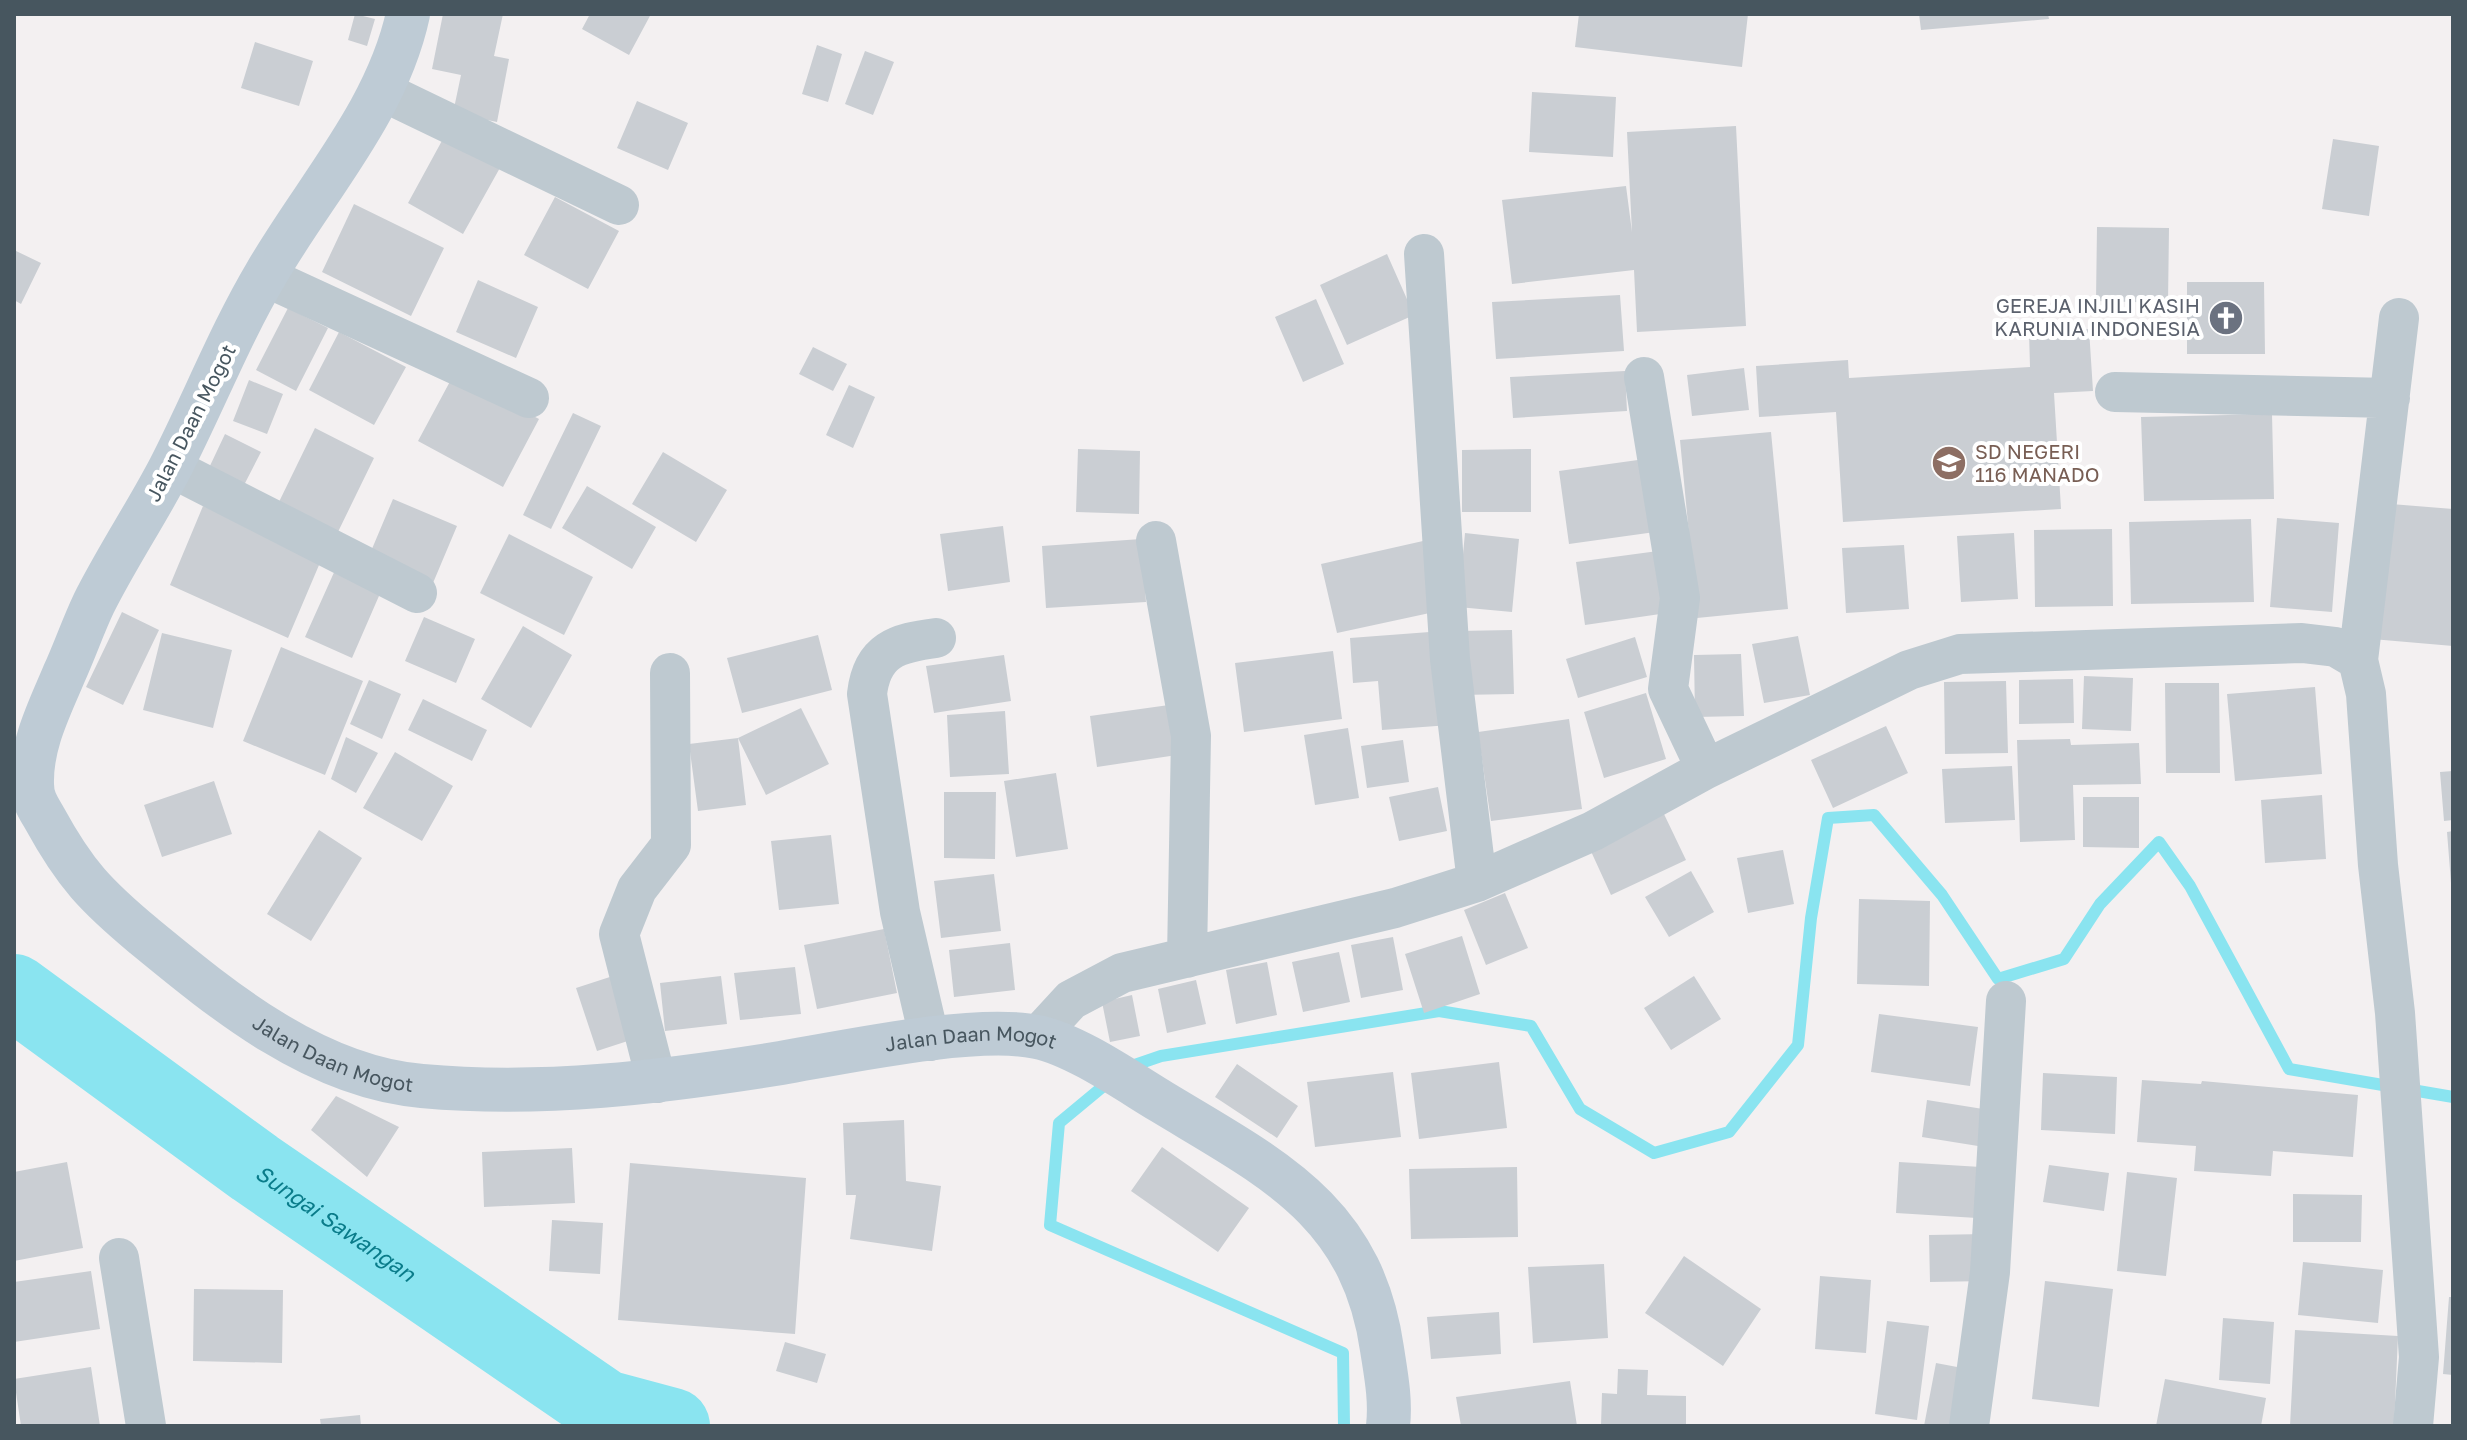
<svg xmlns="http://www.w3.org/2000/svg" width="2467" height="1440" font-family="'Golos Text',sans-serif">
	<rect width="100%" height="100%" fill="#f3f0f1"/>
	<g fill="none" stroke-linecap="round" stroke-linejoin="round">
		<path stroke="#8ae4f0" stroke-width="12" d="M 1126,1068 L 1161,1056 L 1439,1011 L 1531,1026 L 1580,1109 L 1654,1153 L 1729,1132 L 1798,1045 L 1811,918 L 1828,818 L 1874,815 L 1942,895 L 1998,979 L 2064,959 L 2100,904 L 2159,842 L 2190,886 L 2289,1069 L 2453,1097
			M 1112,1079 L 1059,1123 L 1050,1225 L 1343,1353 L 1344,1426"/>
		<path stroke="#8ae4f0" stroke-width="76" id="s1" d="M 14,992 L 255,1168 L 605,1408 L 672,1426"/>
	</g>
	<path fill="#caced3" d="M 355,14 L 375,19 L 367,46 L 348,40 Z
		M 443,14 L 503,14 L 494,56 L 509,59 L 497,122 L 453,113 L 461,75 L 432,69 Z
		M 590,14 L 651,14 L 629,55 L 582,29 Z
		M 1579,14 L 1748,14 L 1742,67 L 1575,47 Z
		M 1919,14 L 2048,14 L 2049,19 L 1921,30 Z
		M 255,42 L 313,61 L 299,106 L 241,88 Z
		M 817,45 L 842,54 L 828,102 L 802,94 Z
		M 865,51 L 894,62 L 873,115 L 845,104 Z
		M 1532,92 L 1616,97 L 1613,157 L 1529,152 Z
		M 637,101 L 688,123 L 668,170 L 617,148 Z
		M 450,126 L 506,157 L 463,234 L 408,203 Z
		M 1736,126 L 1746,326 L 1637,332 L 1634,270 L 1512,284 L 1502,200 L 1626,186 L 1632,232 L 1627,132 Z
		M 2333,139 L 2379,146 L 2369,216 L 2322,209 Z
		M 555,197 L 619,231 L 588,289 L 524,255 Z
		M 354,204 L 444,248 L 411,316 L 322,272 Z
		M 2097,227 L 2169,228 L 2168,303 L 2096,301 Z
		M 14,250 L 41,263 L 21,304 L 14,300 Z
		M 1387,254 L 1414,315 L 1347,345 L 1320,285 Z
		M 478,280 L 538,307 L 516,358 L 456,332 Z
		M 2187,282 L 2264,282 L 2265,354 L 2187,354 Z
		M 1620,295 L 1624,351 L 1496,359 L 1492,302 Z
		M 1316,299 L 1344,364 L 1303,382 L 1275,317 Z
		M 288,308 L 328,328 L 296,391 L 256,370 Z
		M 2089,329 L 2093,391 L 2054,393 L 2061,509 L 1843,522 L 1836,412 L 1759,417 L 1756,366 L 1848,360 L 1849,378 L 2030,367 L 2029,332 Z
		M 339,332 L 406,367 L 374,425 L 309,390 Z
		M 813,347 L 847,364 L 833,391 L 799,374 Z
		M 1744,368 L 1749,410 L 1692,416 L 1687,375 Z
		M 1625,371 L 1627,411 L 1513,418 L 1510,377 Z
		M 454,374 L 539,419 L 503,487 L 418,441 Z
		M 249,380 L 283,394 L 267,434 L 233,421 Z
		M 849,385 L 875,397 L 853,448 L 826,435 Z
		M 573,413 L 601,426 L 551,529 L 523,515 Z
		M 2272,414 L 2274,499 L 2144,501 L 2141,417 Z
		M 315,428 L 374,458 L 336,536 L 277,506 Z
		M 1771,432 L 1788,609 L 1697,618 L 1680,440 Z
		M 225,434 L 261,452 L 243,487 L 208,470 Z
		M 1078,449 L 1140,451 L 1139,514 L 1076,512 Z
		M 1531,449 L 1531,512 L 1462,512 L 1462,450 Z
		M 663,452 L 727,490 L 696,542 L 632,504 Z
		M 1645,459 L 1655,532 L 1569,544 L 1559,471 Z
		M 587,486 L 656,527 L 632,569 L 562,528 Z
		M 393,499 L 457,526 L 433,583 L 369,556 Z
		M 2391,504 L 2453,509 L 2453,646 L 2372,639 Z
		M 203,506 L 322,558 L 288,638 L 170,585 Z
		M 2277,518 L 2339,523 L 2332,612 L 2270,607 Z
		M 2251,519 L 2254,602 L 2131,604 L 2129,522 Z
		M 1003,526 L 1010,582 L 948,591 L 940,534 Z
		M 2112,529 L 2113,606 L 2035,607 L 2034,530 Z
		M 1465,533 L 1519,539 L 1512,612 L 1458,607 Z
		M 2014,533 L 2018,599 L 1961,602 L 1957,536 Z
		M 509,534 L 593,577 L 564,635 L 480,593 Z
		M 1141,539 L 1146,602 L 1046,608 L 1042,546 Z
		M 1423,541 L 1439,611 L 1337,633 L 1321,564 Z
		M 1904,545 L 1909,609 L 1846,613 L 1842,548 Z
		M 1658,551 L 1667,613 L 1585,625 L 1576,562 Z
		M 336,568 L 382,589 L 352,658 L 305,637 Z
		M 122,612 L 159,630 L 123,705 L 86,687 Z
		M 424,617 L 475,639 L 456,683 L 405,661 Z
		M 523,626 L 572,655 L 531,728 L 481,699 Z
		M 1512,630 L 1514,694 L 1459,695 L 1458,631 Z
		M 1443,631 L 1450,725 L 1382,730 L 1378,681 L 1353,683 L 1350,638 Z
		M 162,633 L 232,650 L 213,728 L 143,710 Z
		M 818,635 L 832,690 L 742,713 L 727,658 Z
		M 1798,636 L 1810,695 L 1764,703 L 1752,644 Z
		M 1635,637 L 1647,677 L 1578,698 L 1566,659 Z
		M 281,647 L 363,681 L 325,775 L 243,741 Z
		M 1333,651 L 1342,719 L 1244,732 L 1235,663 Z
		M 1741,654 L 1744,716 L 1695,717 L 1694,655 Z
		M 1004,655 L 1011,701 L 934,713 L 926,666 Z
		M 2084,676 L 2133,678 L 2131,731 L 2082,729 Z
		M 2073,679 L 2074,723 L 2019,724 L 2019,680 Z
		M 369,680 L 401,694 L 382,739 L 350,724 Z
		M 2006,681 L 2008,753 L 1945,754 L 1944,682 Z
		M 2165,683 L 2219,683 L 2220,773 L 2166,773 Z
		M 2315,687 L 2322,774 L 2235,781 L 2227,694 Z
		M 1646,693 L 1666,759 L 1604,778 L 1584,712 Z
		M 423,699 L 487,730 L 472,761 L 408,730 Z
		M 1169,705 L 1177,755 L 1097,767 L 1090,716 Z
		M 801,708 L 829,764 L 766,795 L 738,738 Z
		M 1005,711 L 1009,774 L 950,777 L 947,715 Z
		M 1569,719 L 1582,809 L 1491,821 L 1478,732 Z
		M 1886,726 L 1908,773 L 1833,808 L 1811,760 Z
		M 1348,728 L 1359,798 L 1315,805 L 1304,735 Z
		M 346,737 L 378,753 L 356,793 L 331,779 Z
		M 738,738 L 746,805 L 698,811 L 689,744 Z
		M 2070,739 L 2071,745 L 2139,743 L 2141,784 L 2073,785 L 2075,840 L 2020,842 L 2017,740 Z
		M 1403,740 L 1409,782 L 1367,788 L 1361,746 Z
		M 395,752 L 453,786 L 422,841 L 363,808 Z
		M 2012,766 L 2015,820 L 1945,823 L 1942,769 Z
		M 2453,771 L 2453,820 L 2444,821 L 2440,772 Z
		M 1056,773 L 1068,849 L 1016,857 L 1004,781 Z
		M 214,781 L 232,834 L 162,857 L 144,805 Z
		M 1438,787 L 1447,831 L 1399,841 L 1389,797 Z
		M 944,792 L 996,792 L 995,859 L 944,858 Z
		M 2322,795 L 2326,859 L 2265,863 L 2261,800 Z
		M 2083,797 L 2139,797 L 2139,848 L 2083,847 Z
		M 1663,812 L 1686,860 L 1611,895 L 1589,847 Z
		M 319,830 L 362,858 L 311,941 L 267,914 Z
		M 2453,831 L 2453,883 L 2451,883 L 2447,832 Z
		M 831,835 L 839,904 L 779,910 L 771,841 Z
		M 1783,850 L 1794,904 L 1748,913 L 1737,858 Z
		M 1691,871 L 1714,912 L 1669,937 L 1645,897 Z
		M 994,874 L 1001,931 L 941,938 L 934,881 Z
		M 1505,893 L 1528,948 L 1486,965 L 1464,910 Z
		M 1859,899 L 1930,901 L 1929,986 L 1857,984 Z
		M 884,929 L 897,993 L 817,1009 L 804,945 Z
		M 1462,936 L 1480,994 L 1424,1013 L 1405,954 Z
		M 1393,937 L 1403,990 L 1361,998 L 1351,945 Z
		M 1010,943 L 1015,990 L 954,997 L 949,950 Z
		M 1339,952 L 1350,1002 L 1303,1012 L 1292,962 Z
		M 1267,962 L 1277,1015 L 1236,1024 L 1226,970 Z
		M 795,967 L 801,1014 L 740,1020 L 734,973 Z
		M 616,975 L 637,1038 L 597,1051 L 576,988 Z
		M 721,976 L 727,1024 L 665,1031 L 660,983 Z
		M 1694,976 L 1721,1019 L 1671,1050 L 1644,1008 Z
		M 1196,980 L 1206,1024 L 1167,1033 L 1158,989 Z
		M 1132,995 L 1140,1036 L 1110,1042 L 1102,1002 Z
		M 1879,1014 L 1978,1027 L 1970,1086 L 1871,1072 Z
		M 1499,1062 L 1507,1128 L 1419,1139 L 1411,1073 Z
		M 1237,1064 L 1298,1106 L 1277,1138 L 1215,1097 Z
		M 1393,1072 L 1401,1137 L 1315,1147 L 1307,1082 Z
		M 2043,1073 L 2117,1077 L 2115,1134 L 2041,1130 Z
		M 2142,1080 L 2201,1084 L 2202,1081 L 2358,1095 L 2353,1157 L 2273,1151 L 2271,1176 L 2194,1171 L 2196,1146 L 2137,1142 Z
		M 336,1096 L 399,1127 L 367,1177 L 311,1130 Z
		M 1927,1100 L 1983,1109 L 1978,1146 L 1922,1137 Z
		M 904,1120 L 906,1181 L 941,1186 L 932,1251 L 850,1239 L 856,1195 L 846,1195 L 843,1123 Z
		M 1162,1147 L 1249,1208 L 1218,1252 L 1131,1191 Z
		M 572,1148 L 575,1203 L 484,1207 L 482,1152 Z
		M 67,1162 L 83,1248 L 14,1261 L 14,1172 Z
		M 1899,1162 L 1981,1167 L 1977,1218 L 1896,1213 Z
		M 630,1163 L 806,1178 L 795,1334 L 618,1320 Z
		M 2049,1165 L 2109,1173 L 2104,1211 L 2043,1202 Z
		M 1517,1167 L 1518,1237 L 1411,1239 L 1409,1169 Z
		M 2127,1172 L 2177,1178 L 2166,1276 L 2117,1271 Z
		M 2293,1194 L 2362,1195 L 2361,1242 L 2293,1242 Z
		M 552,1220 L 603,1223 L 600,1274 L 549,1271 Z
		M 1986,1234 L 1987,1281 L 1930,1282 L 1929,1235 Z
		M 1684,1256 L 1761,1309 L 1723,1366 L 1645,1313 Z
		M 2303,1262 L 2383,1270 L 2378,1323 L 2298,1315 Z
		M 1604,1264 L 1608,1338 L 1533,1343 L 1528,1267 Z
		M 91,1271 L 100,1329 L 14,1342 L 14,1282 Z
		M 1820,1276 L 1871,1280 L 1866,1353 L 1815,1349 Z
		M 2045,1281 L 2113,1289 L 2099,1407 L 2032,1399 Z
		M 194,1289 L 283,1290 L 282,1363 L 193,1361 Z
		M 2449,1297 L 2453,1297 L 2453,1375 L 2443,1374 Z
		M 1499,1312 L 1501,1354 L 1431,1359 L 1427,1317 Z
		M 2223,1318 L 2274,1322 L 2270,1384 L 2219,1380 Z
		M 1887,1321 L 1929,1326 L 1917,1420 L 1875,1414 Z
		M 2295,1330 L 2398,1336 L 2394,1426 L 2290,1426 Z
		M 785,1342 L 826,1354 L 817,1383 L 776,1371 Z
		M 1936,1363 L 1973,1370 L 1962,1426 L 1924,1426 Z
		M 91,1367 L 100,1426 L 21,1426 L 14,1379 Z
		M 1618,1369 L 1648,1370 L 1647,1395 L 1686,1396 L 1686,1426 L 1601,1426 L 1602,1393 L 1617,1394 Z
		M 2165,1379 L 2266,1398 L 2261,1426 L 2156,1426 Z
		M 1570,1381 L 1577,1426 L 1461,1426 L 1456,1397 Z
		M 360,1415 L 361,1426 L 321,1426 L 320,1419 Z"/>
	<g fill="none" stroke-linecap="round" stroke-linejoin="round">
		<path stroke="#bec9d0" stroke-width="40" d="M 382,91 L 619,205
			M 1424,254 L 1450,659 L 1477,882
			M 264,276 L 529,398
			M 1644,377 L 1680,598 L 1668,689 L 1706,769
			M 2115,392 L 2390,398
			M 170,467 L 417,593
			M 1156,541 L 1191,736 L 1187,958
			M 2358,660 L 2399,318
			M 1037,1037 L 1071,1000 L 1122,973 L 1395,908 L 1477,882 L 1593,831 L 1706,769 L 1909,670 L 1960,654 L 2302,643 L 2336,647 L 2358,660 L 2366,694 L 2378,865 L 2395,1013 L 2419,1357 L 2413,1426
			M 930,1041 L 900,912 L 867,694 C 872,650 897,643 936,638
			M 657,1083 L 619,934 L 637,889 L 671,845 L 670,673
			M 119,1258 L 146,1426
			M 1969,1426 L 1990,1272 L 2006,1001"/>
		<path stroke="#becbd5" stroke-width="44" id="s2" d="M 408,14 C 387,111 316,188 267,272 C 230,334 203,404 170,468 C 146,514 117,557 94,603 C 83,626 75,650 64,674 C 49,710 31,744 32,784 C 32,799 38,807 45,819 C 75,874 96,896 144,936 C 223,1001 315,1077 422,1086 C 543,1097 662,1082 781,1063 C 845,1052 977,1024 1037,1037 C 1076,1045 1127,1081 1162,1102 C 1271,1168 1362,1210 1382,1349 C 1386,1375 1391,1400 1388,1426"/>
	</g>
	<defs>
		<g id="church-disc" transform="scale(1.8)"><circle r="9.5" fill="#6b7280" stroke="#fff"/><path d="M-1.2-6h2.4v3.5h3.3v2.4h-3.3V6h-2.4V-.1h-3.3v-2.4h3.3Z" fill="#fff"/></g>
		<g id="school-disc" transform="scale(1.8)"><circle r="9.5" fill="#8d6e63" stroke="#fff"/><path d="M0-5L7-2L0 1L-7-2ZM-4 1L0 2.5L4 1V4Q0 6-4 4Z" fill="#fff"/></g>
	</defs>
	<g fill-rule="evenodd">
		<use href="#church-disc" x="2226" y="318"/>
		<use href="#school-disc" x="1949" y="463"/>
	</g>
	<g text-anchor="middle" stroke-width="8" stroke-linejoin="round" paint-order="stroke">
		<g font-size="20" fill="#5b616d" stroke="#fff" text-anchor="end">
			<text x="2200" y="313">GEREJA INJILI KASIH<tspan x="2200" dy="23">KARUNIA INDONESIA</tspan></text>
		</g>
		<g font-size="20" fill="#47565f" stroke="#fff">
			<text transform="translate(191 423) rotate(-63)" y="7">Jalan Daan Mogot</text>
			<text dy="7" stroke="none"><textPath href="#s2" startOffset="1928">Jalan Daan Mogot</textPath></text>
			<text dy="7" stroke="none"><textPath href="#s2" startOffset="1280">Jalan Daan Mogot</textPath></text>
		</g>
		<g font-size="20" fill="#785e54" stroke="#fff" text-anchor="start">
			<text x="1975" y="459">SD NEGERI<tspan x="1975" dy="23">116 MANADO</tspan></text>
		</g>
		<g font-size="22" font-style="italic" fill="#0a7c8a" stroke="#fff">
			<text dy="8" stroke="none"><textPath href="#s1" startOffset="396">Sungai Sawangan</textPath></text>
		</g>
	</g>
	<rect width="2467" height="1440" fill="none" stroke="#47565f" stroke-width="32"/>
</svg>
